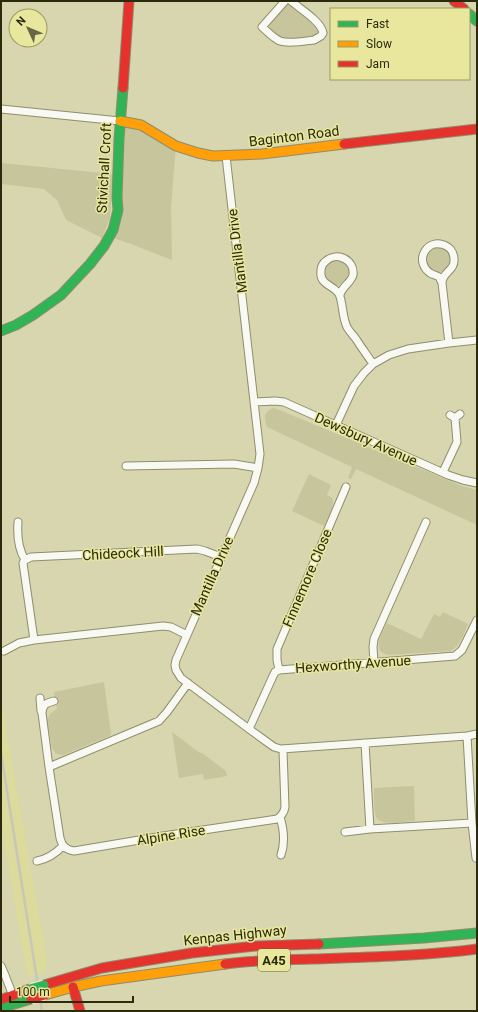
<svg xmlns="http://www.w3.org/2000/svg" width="478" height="1012" font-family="Roboto,sans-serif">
	<rect width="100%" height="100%" fill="#d7d6ae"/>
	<path fill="#dcdb9c" d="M 1,701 L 47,961 L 43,974 L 28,976 L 20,936 L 1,820 Z"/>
	<path fill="#c6c59c" d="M 288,3 C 294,8 313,21 317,27 C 325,42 290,39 282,39 C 276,37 271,32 269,26 Z
		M 120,121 L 176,146 L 173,181 L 171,208 L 172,260 L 131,244 L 110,237 L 113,230 Z
		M 1,163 L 113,174 L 110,218 L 102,238 L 66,220 L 57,200 L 44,189 L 1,184 Z
		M425 259a13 13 0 1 1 26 0a13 13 0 1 1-26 0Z
		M324 272a13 13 0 1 1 26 0a13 13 0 1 1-26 0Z
		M 273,408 L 277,409 L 462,486 L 477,490 L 477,525 L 356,469 L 351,479 L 348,478 L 352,467 L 267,427 C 264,417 263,413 273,408 Z
		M 309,474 L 331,485 L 327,495 C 328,496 331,497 332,498 C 336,504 327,520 324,526 L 292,511 Z
		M 443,612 L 468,624 C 464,633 460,647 450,651 L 389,655 C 370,652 382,634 387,623 L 421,639 L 434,614 L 440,617 Z
		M 104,682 L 111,734 L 109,736 L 63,755 L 56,754 L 52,748 L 47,720 L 50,714 L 57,709 L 54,692 Z
		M 172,732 L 200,753 L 202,753 L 226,771 L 227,776 L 204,780 L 203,774 L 179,778 Z
		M 414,786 L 415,821 C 406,821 381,827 376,817 C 374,811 374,795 374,788 Z"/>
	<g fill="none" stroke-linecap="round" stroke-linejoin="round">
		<g stroke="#8e8d6d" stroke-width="9">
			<path id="street" d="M 285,1 L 262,27 C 268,32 273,38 280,41 C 288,44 305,41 314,40 L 321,36 L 323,33 C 321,21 300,9 291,1
				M 1,109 L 120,121
				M 226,156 L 260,454 L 258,468 L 254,483 L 176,660 L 175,665 L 176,670 L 181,678 L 249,729 L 274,747 L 281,749 L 467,736 L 477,734
				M 442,283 C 442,272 455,271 454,259 C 454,244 433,238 425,251 C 420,259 423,268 430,273 C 433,275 436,275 439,277 C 440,279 441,281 442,283 L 449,343
				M 340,295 C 342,286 351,283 353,275 C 355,260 337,251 326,261 C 323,263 321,267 321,271 C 319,285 334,285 339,294 C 343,302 342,317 347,327 C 349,331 353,335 356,339 C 361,347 367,355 373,364
				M 254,402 L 275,401 L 284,402 L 448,475 L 463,480 L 477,483
				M 450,415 L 455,418 L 460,414
				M 336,425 L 354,386 L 364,373 L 373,364 L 389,355 L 408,349 L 449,343 L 477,340
				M 126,466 L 234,464 L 258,468
				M 443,472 L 457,442 L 455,418
				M 18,522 C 17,535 19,550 25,560
				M 187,635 L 171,627 L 163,626 L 34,640 L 23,563 L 25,560 L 31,557 L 197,549 L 205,551 L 221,557
				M 4,651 L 19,643 L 34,640
				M 374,662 L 373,647 L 374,639 L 426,522
				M 279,670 L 277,660 L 277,649 L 346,487
				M 188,683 L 167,712 L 159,721 L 49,767 L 60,838 C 62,846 66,850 74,851 L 163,836 L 277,819 C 282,816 284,813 285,807 L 283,750
				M 40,698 L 41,711
				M 249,729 L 273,676 L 275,672 L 279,670 L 455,656 L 462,650 L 477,620
				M 467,736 L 472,823 L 476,858
				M 365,743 L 370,829
				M 49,767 L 42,713 C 43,704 46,703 54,701
				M 280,817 C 284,830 285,843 281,855
				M 345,832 L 370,829 L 472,823
				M 37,861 C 48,859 55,854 63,846
				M 1,966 L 5,975 L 13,996"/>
		</g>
		<g stroke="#8e8d6d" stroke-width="11">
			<path id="fast" d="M 469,14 L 477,21
				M 1,331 L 16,325 L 33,315 L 61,295 L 90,264 L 104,246 L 113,230 L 118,210 L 117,198 L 119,139 L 123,88
				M 319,944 L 424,938 L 477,933
				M 1,1008 L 31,999"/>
		</g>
		<g stroke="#8e8d6d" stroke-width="11">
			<path id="slow" d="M 120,121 L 141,125 L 176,146 L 198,153 L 213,156 L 262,154 L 344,144
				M 45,995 L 73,987 L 101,981 L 225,964"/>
		</g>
		<g stroke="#8e8d6d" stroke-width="11">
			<path id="jam" d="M 454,1 L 464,9
				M 123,88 L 129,1
				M 344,144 L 477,129
				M 225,964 C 254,960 284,960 313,959 C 368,957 423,956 477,949
				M 44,985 L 102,968 L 192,953 L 256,946 L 319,944
				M 73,987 L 80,1011
				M 3,999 L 30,989"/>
		</g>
		<use href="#street" stroke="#f9f9f3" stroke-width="7"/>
		<use href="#fast" stroke="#30b455" stroke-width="9"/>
		<use href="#slow" stroke="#ff9f0a" stroke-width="9"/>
		<use href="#jam" stroke="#e5322d" stroke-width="9"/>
		<path stroke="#c6c6ba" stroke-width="2.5" d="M 1,753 L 42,1011"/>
		<g stroke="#ededdb" stroke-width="11" stroke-linecap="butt">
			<path id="fast-bridge" d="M 30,989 L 44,985"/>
		</g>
		<g stroke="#ededdb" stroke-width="11" stroke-linecap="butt">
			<path id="jam-bridge" d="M 31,999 L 45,995"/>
		</g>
		<use href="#fast-bridge" stroke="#30b455" stroke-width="9"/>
		<use href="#jam-bridge" stroke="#e5322d" stroke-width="9"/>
	</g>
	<g text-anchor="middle" stroke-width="3" stroke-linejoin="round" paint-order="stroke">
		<rect fill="#e8e79d" stroke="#646338" stroke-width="1" x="258" y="949" width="32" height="22" rx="3"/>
		<g font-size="13" font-weight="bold" fill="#2b2a0c">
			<text x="274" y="965">A45</text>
		</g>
		<g font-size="14" fill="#2b2a0c" stroke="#e8e79d">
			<text transform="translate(294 136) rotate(-7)" y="5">Baginton Road</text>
			<text transform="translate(104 168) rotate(-87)" y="5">Stivichall Croft</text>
			<text transform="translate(237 251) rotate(-97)" y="5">Mantilla Drive</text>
			<text transform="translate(366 439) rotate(24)" y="5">Dewsbury Avenue</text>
			<text transform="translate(123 553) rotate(-3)" y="5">Chideock Hill</text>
			<text transform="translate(212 576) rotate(-66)" y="5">Mantilla Drive</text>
			<text transform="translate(307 578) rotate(-67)" y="5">Finnemore Close</text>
			<text transform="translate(353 664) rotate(-4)" y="5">Hexworthy Avenue</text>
			<text transform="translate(171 835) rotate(-9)" y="5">Alpine Rise</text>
			<text transform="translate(235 935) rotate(-6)" y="5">Kenpas Highway</text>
		</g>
	</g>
	<rect width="478" height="1012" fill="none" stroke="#2b2a0c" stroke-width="4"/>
	<rect x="330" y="8" width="140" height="72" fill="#e8e79d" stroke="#9c9b63"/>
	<rect x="338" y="21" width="20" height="6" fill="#30b455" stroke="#9c9b63"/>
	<text x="366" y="28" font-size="12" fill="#2b2a0c">Fast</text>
	<rect x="338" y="41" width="20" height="6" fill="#ff9f0a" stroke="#9c9b63"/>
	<text x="366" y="48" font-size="12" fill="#2b2a0c">Slow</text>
	<rect x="338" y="61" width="20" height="6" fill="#e5322d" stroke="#9c9b63"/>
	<text x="366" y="68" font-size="12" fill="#2b2a0c">Jam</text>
	<g transform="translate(28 28) rotate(314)"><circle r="19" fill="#e8e79d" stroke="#9c9b63"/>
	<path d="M0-3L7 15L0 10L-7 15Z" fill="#676645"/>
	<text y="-6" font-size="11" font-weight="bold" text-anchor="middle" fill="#2b2a0c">N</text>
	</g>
	<path d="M10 996v6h123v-6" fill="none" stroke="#2b2a0c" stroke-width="2"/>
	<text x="16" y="996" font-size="12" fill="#2b2a0c" stroke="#e8e79d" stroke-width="3" paint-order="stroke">100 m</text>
</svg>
